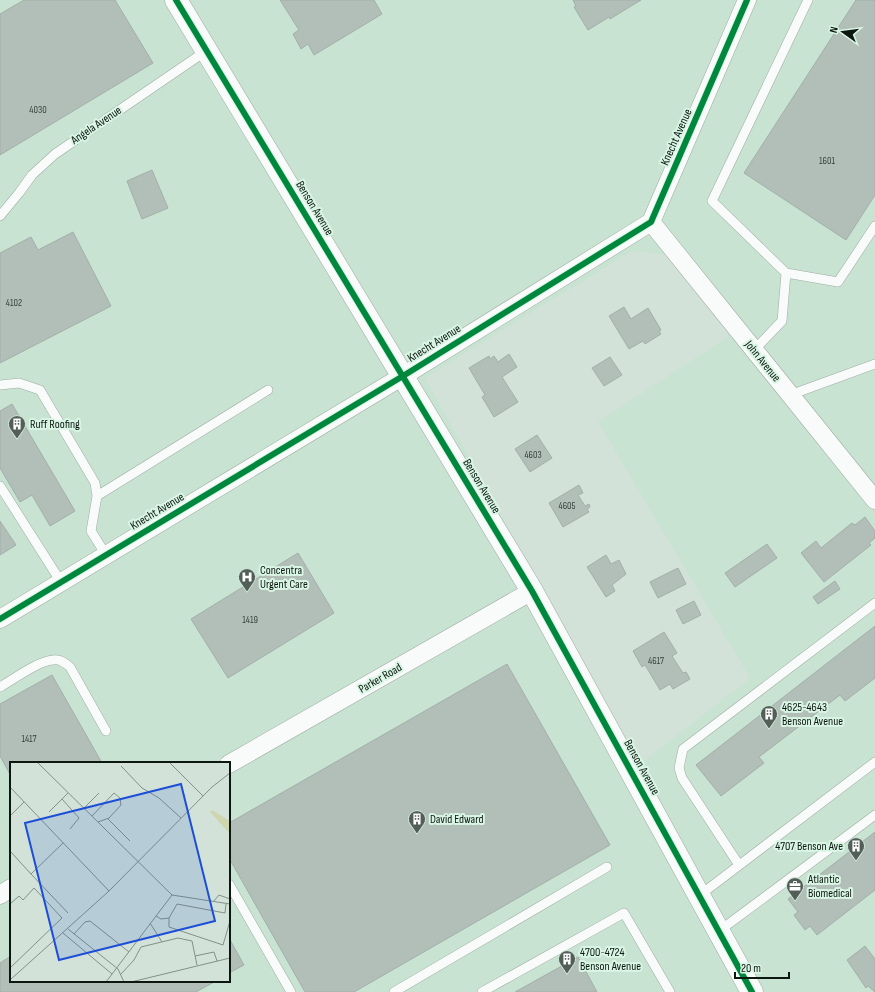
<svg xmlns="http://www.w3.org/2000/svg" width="875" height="992" font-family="'Sofia Sans Condensed',sans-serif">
	<rect width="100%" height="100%" fill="#d2e2d8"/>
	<path fill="#c8e3d2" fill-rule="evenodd" d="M 0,0 L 875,0 L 875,992 L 0,992 ZM 632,251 L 669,255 L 732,334 L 598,422 L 750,678 L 639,765 L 425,378 ZM 11,763 L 229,763 L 229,981 L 11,981 Z"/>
	<path fill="#b2bfb9" stroke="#a2afaa" d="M 24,0 L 115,0 L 153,63 L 0,155 L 0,14 Z
		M 280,0 L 374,0 L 382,14 L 314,55 L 308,44 L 301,49 L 293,34 L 299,30 Z
		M 573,0 L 641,0 L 610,19 L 609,17 L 588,30 L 574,7 L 576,6 Z
		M 856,0 L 875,0 L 875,195 L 846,240 L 744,173 Z
		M 152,170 L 168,208 L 142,219 L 127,181 Z
		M 73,232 L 111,306 L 0,363 L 0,253 L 31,237 L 38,250 Z
		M 624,307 L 631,319 L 648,308 L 661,330 L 659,331 L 661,334 L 645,344 L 643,341 L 629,349 L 609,316 Z
		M 509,354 L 517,367 L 502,377 L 518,402 L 494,417 L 482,397 L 485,395 L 469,368 L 489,356 L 490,359 L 494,356 L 498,362 Z
		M 610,357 L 622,375 L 604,386 L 592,368 Z
		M 12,404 L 75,511 L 50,526 L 32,495 L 20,502 L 0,468 L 0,411 Z
		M 537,435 L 552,458 L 530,472 L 515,449 Z
		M 579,485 L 583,493 L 578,495 L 585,506 L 589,504 L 590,507 L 587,509 L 589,512 L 563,527 L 549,503 Z
		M 865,517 L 875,531 L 875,538 L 869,543 L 871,545 L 824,582 L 801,553 L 816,541 L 821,548 L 852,523 L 855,525 Z
		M 0,521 L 16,545 L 0,555 Z
		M 767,544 L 777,558 L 735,587 L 725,573 Z
		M 298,553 L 334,613 L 228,678 L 191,619 Z
		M 606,555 L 611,564 L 619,560 L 626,574 L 612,585 L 615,591 L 606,597 L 587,567 Z
		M 678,568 L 686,584 L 658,598 L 650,582 Z
		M 835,581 L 840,589 L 818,604 L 813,597 Z
		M 694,601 L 701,615 L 683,624 L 676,610 Z
		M 875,626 L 875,678 L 845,701 L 840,695 L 759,757 L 764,763 L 721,796 L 696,765 Z
		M 664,632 L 677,653 L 672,656 L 681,670 L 683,673 L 686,672 L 690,679 L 673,689 L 670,684 L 660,690 L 645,665 L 642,667 L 633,651 Z
		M 507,664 L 610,845 L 354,992 L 305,992 L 229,858 L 229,823 Z
		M 52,675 L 102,763 L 11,763 L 11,776 L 0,756 L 0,704 Z
		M 875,832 L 875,890 L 817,935 L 810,926 L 805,930 L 794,915 L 798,912 L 788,899 Z
		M 229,938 L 244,965 L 229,973 Z
		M 865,946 L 875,959 L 875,992 L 868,986 L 866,988 L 847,960 Z
		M 11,956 L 11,981 L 216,981 L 196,992 L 0,992 L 0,963 Z
		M 578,957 L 597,992 L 515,992 Z"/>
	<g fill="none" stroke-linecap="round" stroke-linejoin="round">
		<g stroke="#9faba4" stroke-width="10">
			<path id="service" d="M 0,216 L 19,193 L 32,175 L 55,154 L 206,51
				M 786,273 L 838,282 L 875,226
				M 754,350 L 782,321 L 786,273 L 712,201 L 808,0
				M 0,385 L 19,383 L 40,390 L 95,483 L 97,496 L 91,531 L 106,555
				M 790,395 L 875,364
				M 0,486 L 61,582
				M 97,496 L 268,390
				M 0,687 C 14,679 38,661 53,660 C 60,659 65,663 70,667 L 106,731
				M 739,865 L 682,778 L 679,768 L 683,749 L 875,603
				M 229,884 L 291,992
				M 700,895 L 875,762
				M 719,931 L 875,815
				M 394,992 L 607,867
				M 482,992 L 624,913 L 670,992"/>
		</g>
		<g stroke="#9faba4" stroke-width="19">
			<path id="minor" d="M 651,222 L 875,500
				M 0,619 L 403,376 L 651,222 L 747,0
				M 229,764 L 532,591
				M 0,895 L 11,888"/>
		</g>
		<g stroke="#9faba4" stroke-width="23">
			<path id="tertiary" d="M 176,0 L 532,591 L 752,992"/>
		</g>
		<use href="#service" stroke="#f8fbf9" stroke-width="9"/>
		<use href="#minor" stroke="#f8fbf9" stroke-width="18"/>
		<use href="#tertiary" stroke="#f8fbf9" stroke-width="22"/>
		<g stroke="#d9f5e4" stroke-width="8">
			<path id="cycleway" d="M 176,0 L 532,591 L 752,992
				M 0,619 L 403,376 L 651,222 L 747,0"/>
		</g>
		<use href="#cycleway" stroke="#00873e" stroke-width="6"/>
	</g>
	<defs>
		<g id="building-pin" transform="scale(0.9)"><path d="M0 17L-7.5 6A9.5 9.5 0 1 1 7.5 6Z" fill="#525e57" stroke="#d9f5e4"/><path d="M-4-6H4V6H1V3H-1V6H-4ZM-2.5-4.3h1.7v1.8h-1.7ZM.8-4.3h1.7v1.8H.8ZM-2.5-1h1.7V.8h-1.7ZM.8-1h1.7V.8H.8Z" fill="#fff"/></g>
		<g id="hospital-pin" transform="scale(0.9)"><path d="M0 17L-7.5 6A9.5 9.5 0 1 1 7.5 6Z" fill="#525e57" stroke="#d9f5e4"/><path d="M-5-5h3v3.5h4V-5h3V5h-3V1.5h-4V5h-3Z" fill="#fff"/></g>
		<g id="office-pin" transform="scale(0.9)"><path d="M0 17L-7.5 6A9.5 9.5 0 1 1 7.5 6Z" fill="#525e57" stroke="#d9f5e4"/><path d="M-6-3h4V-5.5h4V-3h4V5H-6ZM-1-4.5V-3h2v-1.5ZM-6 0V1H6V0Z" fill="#fff"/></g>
	</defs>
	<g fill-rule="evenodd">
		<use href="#building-pin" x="17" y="424"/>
		<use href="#hospital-pin" x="247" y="577"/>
		<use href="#building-pin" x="769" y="714"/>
		<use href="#building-pin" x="417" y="819"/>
		<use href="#building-pin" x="856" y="846"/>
		<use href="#office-pin" x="795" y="886"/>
		<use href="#building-pin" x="567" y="959"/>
	</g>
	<g text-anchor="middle" stroke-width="4" stroke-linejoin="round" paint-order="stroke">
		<g font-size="10" fill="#36413b">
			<text x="38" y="113">4030</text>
			<text x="827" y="164">1601</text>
			<text x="14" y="306">4102</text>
			<text x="533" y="458">4603</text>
			<text x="567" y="509">4605</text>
			<text x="250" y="623">1419</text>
			<text x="656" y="664">4617</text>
			<text x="29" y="742">1417</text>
		</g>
		<g font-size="12" fill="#0d1711" stroke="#d9f5e4">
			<text transform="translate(96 125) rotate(-34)" y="4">Angela Avenue</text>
			<text transform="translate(676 137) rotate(-66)" y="4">Knecht Avenue</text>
			<text transform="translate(315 208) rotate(59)" y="4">Benson Avenue</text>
			<text transform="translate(434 343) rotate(-32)" y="4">Knecht Avenue</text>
			<text transform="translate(763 361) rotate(51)" y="4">John Avenue</text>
			<text transform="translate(482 486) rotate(59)" y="4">Benson Avenue</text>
			<text transform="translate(157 511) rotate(-31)" y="4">Knecht Avenue</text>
			<text transform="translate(380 678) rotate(-30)" y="4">Parker Road</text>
			<text transform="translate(642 767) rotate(61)" y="4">Benson Avenue</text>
		</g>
		<g font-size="12" fill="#0d1711" stroke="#d9f5e4" text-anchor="start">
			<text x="30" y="428">Ruff Roofing</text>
			<text x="260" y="574">Concentra<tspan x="260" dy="14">Urgent Care</tspan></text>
			<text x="782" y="711">4625-4643<tspan x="782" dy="14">Benson Avenue</tspan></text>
			<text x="430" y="823">David Edward</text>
			<text x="843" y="850" text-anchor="end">4707 Benson Ave</text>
			<text x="808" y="883">Atlantic<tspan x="808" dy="14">Biomedical</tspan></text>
			<text x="580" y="956">4700-4724<tspan x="580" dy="14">Benson Avenue</tspan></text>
		</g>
	</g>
	<g transform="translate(10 762)">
		<rect width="220" height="220" fill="#d2e2d8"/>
		<path d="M 202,48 L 220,59 L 220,72 L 200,50 Z" fill="#ced6af"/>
		<path fill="none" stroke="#839188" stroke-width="1" d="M 27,0 L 162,133 L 220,142M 159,0 L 193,34M 111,4 L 132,26 L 149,36 L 171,56M 0,25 L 99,129M 52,37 L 69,56 L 60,67M 74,46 L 89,31M 39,50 L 58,31M 0,54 L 14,40M 82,54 L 104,31 L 110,36 L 111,43 L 99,56 L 88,60M 97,56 L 120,79M 53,81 L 21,112 L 58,151M 0,89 L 21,112M 203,140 L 209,133 L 220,137M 0,142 L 9,134 L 13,138 L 24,126 L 52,156 L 0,206M 146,154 L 151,157 L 159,156 L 167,142 L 215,151 L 216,142M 159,156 L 159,165 L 213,183 L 220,159M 140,161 L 152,180M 58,167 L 108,207 L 114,220M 53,171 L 102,212M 64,172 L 75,160 L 80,159 L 119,190M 185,194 L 204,190 L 207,199M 111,212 L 124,198 L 131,185 L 168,176 L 182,179 L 187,203M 0,218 L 99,129 L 202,25 L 220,11M 96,220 L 162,133M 121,220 L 220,196"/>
		<path fill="#1d4ed8" fill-opacity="0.15" stroke="#1d4ed8" stroke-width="2" d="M 171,22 L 205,159 L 49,198 L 15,61 Z"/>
		<rect width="220" height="220" fill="none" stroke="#0d1711" stroke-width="2"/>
	</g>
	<g transform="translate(843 32) rotate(284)" stroke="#d9f5e4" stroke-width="3" paint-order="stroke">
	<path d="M0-3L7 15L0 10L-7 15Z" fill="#0d1711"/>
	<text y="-6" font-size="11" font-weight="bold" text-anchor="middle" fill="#0d1711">N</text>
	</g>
	<path d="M735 972v6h54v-6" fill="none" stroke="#0d1711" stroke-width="2"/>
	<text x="741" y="972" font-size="12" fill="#0d1711" stroke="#d9f5e4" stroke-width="3" paint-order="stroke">20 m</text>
</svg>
